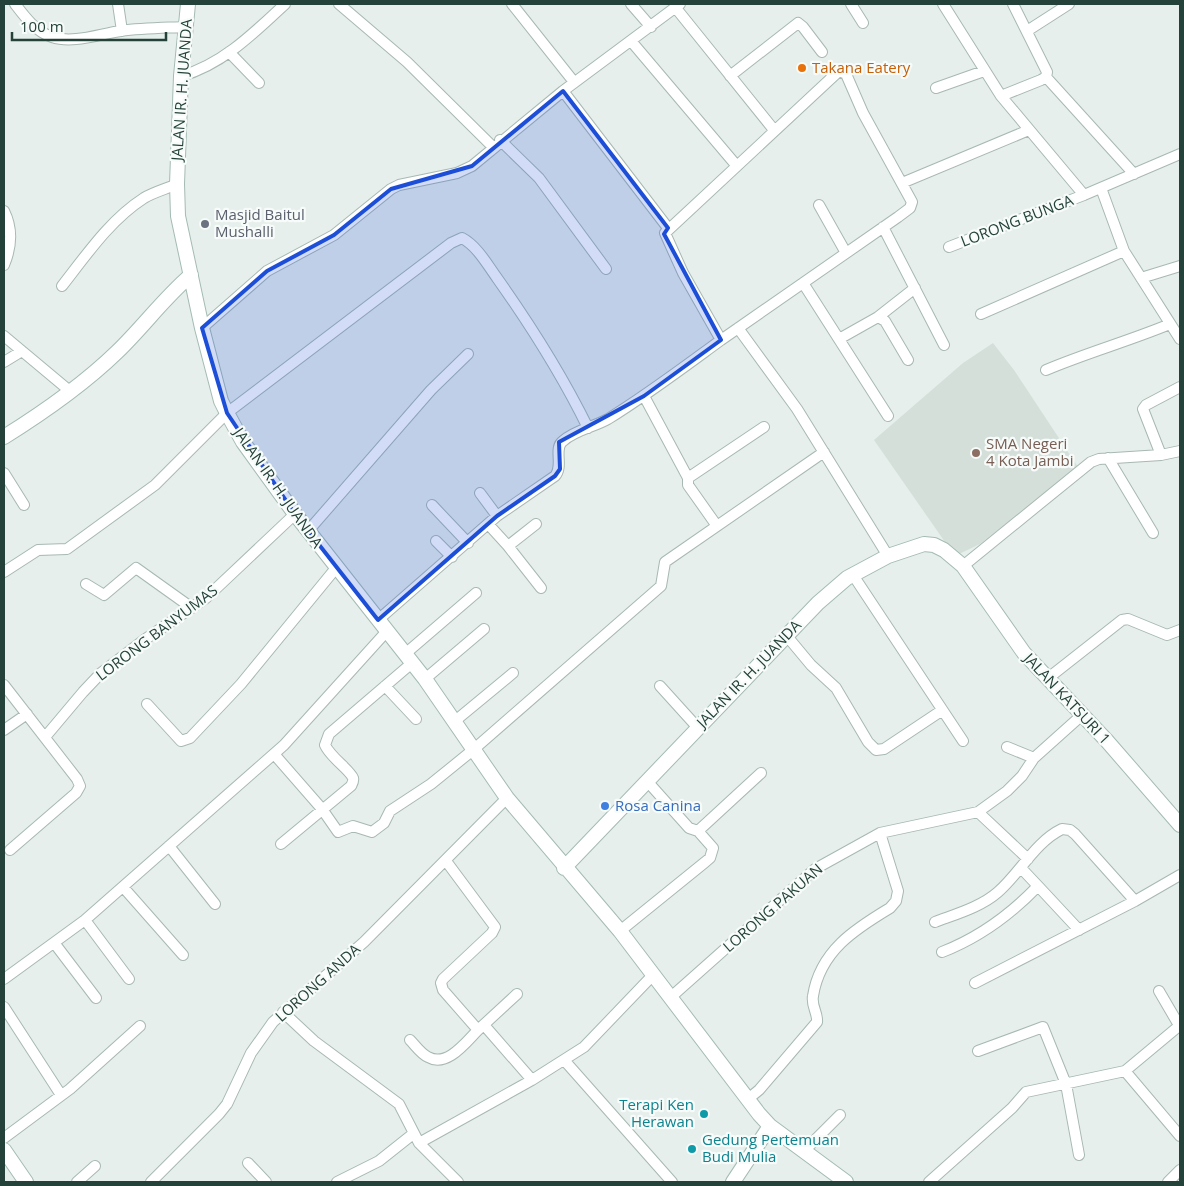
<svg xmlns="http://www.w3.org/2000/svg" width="1184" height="1186" font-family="'Open Sans',sans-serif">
	<rect width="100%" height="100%" fill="#e6efeb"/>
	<path fill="#d4dfda" d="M 993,343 L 1014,370 L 1078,467 L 980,544 L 959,554 L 945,542 L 874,440 L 963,363 Z"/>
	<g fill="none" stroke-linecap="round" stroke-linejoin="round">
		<g stroke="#a8b8b2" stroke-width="12">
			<path id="street" d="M 15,4 C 25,17 35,31 52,37 C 73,44 99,34 121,31 C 142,28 164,28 186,27
				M 118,4 L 122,31
				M 339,4 L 407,62 L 493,147
				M 512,4 L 574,82
				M 631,4 L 651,27
				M 851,4 L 863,23
				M 943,4 L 1001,96 L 1084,195 L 1180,154
				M 675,7 L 774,130
				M 1027,31 L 1069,4
				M 631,41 L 736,165
				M 229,52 L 259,83
				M 839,71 L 846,74 L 863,113 L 912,202 L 910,208 L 898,217 L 721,340 L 683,273 L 665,233 Z
				M 181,76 C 222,65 255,32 285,4
				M 730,76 L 798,23 L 803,27 L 822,52
				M 1046,77 L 1134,174
				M 936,88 L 984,71
				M 563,91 L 668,228
				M 1001,96 L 1041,80 L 1046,77 L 1047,72 L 1013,4
				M 500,140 L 539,178 L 606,269
				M 902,183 L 1029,130
				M 1101,188 L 1124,251
				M 819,205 L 846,253
				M 4,211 C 13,229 12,246 4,265
				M 883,227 L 944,345
				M 949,247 L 1084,195
				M 1141,278 L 1180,266
				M 803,283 L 888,416
				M 62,286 C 87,254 110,220 144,198 C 154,192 166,189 177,184
				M 981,314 L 1124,251 L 1180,339
				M 878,317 L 915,288
				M 202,328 L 267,271 L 334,235 L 391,189 L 399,185 L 457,173 L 472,166 L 563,91 L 680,4
				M 738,328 L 797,409 L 888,556
				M 4,336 L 71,392
				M 839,339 L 878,317 L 885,321 L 908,360
				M 4,362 L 22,351
				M 1046,370 C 1086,353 1129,341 1170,324
				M 644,396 L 688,478
				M 1161,455 L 1143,409 L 1146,405 L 1180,387
				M 1108,458 L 1153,533
				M 4,473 L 24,505
				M 480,493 L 497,516
				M 432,505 L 468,543
				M 488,524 L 508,546 L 536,524
				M 717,526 L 688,485 L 688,478 L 764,427
				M 308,531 L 431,390 L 468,354
				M 436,541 L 452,557
				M 508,546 L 541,588
				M 963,566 L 1091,462 L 1099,459 L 1161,455 L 1180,451
				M 4,572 L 38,550 L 67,549 L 155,485 L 227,413 L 451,243 L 462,238 C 477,246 487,264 497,278 C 531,326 562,375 588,428
				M 853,575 L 963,741
				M 86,584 L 104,595 L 136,568 L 192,608
				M 378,620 L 497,516 L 555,476 C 564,466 553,448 563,441 C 575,430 594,427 608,419 C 647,395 684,367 721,340
				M 786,635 L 811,665 L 836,688 L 868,742 L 876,750 L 884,749 L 941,711
				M 405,654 L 476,593
				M 425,679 L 484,629
				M 1047,679 L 1122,620 L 1128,619 L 1167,635 L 1180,630
				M 4,685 L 77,779 L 80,786 L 76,793 L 10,850
				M 385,686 L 416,719
				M 660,686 L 698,728
				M 147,704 L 181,741 L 190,738 L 241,684 L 336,568
				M 455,721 L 513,673
				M 4,730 L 27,714
				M 46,736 L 83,692 L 101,673 L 144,640 L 206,598 L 295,514
				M 1007,747 L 1034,758
				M 274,754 L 322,809 L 338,832 L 353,826 L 372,832 L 384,823 L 390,811 L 431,784 L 473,750 L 661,586 L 665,562 L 824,452
				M 978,812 L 1028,859
				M 698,831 L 761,773
				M 281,844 L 351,786 C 352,784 354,781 353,778 C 350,770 330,757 325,745 L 329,734 L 412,663
				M 169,846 L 215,904
				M 446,861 L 495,927 L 492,933 L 443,979 L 441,983 L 443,990 L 478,1030 L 517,994
				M 1038,886 L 1079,930
				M 123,887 L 183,955
				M 85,920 L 129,979
				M 935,922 C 956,914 981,907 998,892 C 1020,873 1035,842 1062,829 L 1070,830 L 1075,834 L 1135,901
				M 620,931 L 704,863 L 710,858 L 713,848 L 698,831 L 689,828 L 647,781
				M 55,944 L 96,998
				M 942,952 C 978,938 1011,914 1038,886 L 1021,868
				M 4,979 L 85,920 L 284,745 L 387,631
				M 975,983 L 1135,901 L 1180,875
				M 1159,991 L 1180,1027
				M 671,997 L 815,869 L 880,833 L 978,812 L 1007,791 L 1022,776 L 1034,758 L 1082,715
				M 4,1007 L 61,1095
				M 283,1012 L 314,1041 L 399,1104 L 419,1143 L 458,1182
				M 484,1025 L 532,1080
				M 410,1040 C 415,1045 421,1054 428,1057 C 447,1068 466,1042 478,1030
				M 978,1051 L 1043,1027 L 1066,1084 L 1079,1155
				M 564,1060 L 672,1182
				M 1125,1071 L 1180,1136
				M 748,1099 L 759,1090 L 817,1022 C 818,1013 811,1006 813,996 C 820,951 855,929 890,908 L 896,901 L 898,891 L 880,833
				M 4,1138 L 70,1089 L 140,1026
				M 419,1143 L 532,1080 L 584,1047 L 654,974
				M 803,1152 L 840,1115
				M 248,1163 L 266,1182
				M 77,1182 L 95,1166
				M 151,1182 L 219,1114 L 227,1104 L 251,1053 L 273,1022 L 364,942 L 507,798
				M 337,1182 L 379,1161 L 413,1134
				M 929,1182 L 1012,1108 L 1026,1092 L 1125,1071 L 1179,1026
				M 1168,1182 L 1180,1170"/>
		</g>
		<g stroke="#a4bbb3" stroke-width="16">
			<path id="secondary" d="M 188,4 L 181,76 L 177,184 L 178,216 L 202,328 L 221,401 L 227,413 L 243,442 L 295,514 L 425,679 L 507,798 L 620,931 L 759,1114 L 770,1126 L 846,1182
				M 4,437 C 44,412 83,385 117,352 C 143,327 164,298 191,275
				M 564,868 L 818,603 L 847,578 L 888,556 L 924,544 L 934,545 L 944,550 L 963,566 L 1024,653 L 1107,741 L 1180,825
				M 4,1150 L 26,1182
				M 733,1182 L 770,1126"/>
		</g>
		<use href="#street" stroke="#fff" stroke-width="10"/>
		<use href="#secondary" stroke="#fff" stroke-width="14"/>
	</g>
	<path fill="#1d4ed8" fill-opacity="0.2" stroke="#1d4ed8" stroke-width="4" stroke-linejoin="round" d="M 563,91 L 668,228 L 664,234 L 721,340 L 644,396 L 559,442 L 560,469 L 555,476 L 497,516 L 378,620 L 295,514 L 227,413 L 202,328 L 267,271 L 334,235 L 391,189 L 472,166 Z"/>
	<circle fill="#e8710a" stroke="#f7fbf9" stroke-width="2" cx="802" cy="68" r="5"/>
	<circle fill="#6b7280" stroke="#f7fbf9" stroke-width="2" cx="205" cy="224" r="5"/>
	<circle fill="#8d6e63" stroke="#f7fbf9" stroke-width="2" cx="976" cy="453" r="5"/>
	<circle fill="#3f7fe0" stroke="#f7fbf9" stroke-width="2" cx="605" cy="806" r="5"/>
	<g fill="#0f9aa8" stroke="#f7fbf9" stroke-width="2">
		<circle cx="704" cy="1114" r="5"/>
		<circle cx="692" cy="1149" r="5"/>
	</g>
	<g text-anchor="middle" stroke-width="4.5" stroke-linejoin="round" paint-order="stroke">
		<g font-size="15" fill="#c56008" stroke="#f7fbf9" text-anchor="start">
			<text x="812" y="73">Takana Eatery</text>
		</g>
		<g font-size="15" fill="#24423a" stroke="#f7fbf9">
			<text transform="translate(182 90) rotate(-86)" y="5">JALAN IR. H. JUANDA</text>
			<text transform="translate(1017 221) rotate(-21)" y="5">LORONG BUNGA</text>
			<text transform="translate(278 488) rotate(55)" y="5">JALAN IR. H. JUANDA</text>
			<text transform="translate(157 633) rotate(-37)" y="5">LORONG BANYUMAS</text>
			<text transform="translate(749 674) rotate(-46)" y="5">JALAN IR. H. JUANDA</text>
			<text transform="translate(1067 699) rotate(47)" y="5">JALAN KATSURI 1</text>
			<text transform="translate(773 908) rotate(-41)" y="5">LORONG PAKUAN</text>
			<text transform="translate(318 983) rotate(-42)" y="5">LORONG ANDA</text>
		</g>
		<g font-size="15" fill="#5b616d" stroke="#f7fbf9" text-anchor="start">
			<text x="215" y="220">Masjid Baitul<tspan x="215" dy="17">Mushalli</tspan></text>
		</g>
		<g font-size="15" fill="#785e54" stroke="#f7fbf9" text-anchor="start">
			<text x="986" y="449">SMA Negeri<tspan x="986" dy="17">4 Kota Jambi</tspan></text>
		</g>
		<g font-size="15" fill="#366cbe" stroke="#f7fbf9" text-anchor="start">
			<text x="615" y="811">Rosa Canina</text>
		</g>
		<g font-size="15" fill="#0d838f" stroke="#f7fbf9" text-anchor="end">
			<text x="694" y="1110">Terapi Ken<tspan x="694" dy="17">Herawan</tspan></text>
			<text x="702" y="1145" text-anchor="start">Gedung Pertemuan<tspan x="702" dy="17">Budi Mulia</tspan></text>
		</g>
	</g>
	<rect width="1184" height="1186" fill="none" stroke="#24423a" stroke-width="10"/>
	<path d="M12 32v8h154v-8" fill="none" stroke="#24423a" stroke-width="2.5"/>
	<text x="20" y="32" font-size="15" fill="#24423a" stroke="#f7fbf9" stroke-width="4" paint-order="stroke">100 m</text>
</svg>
